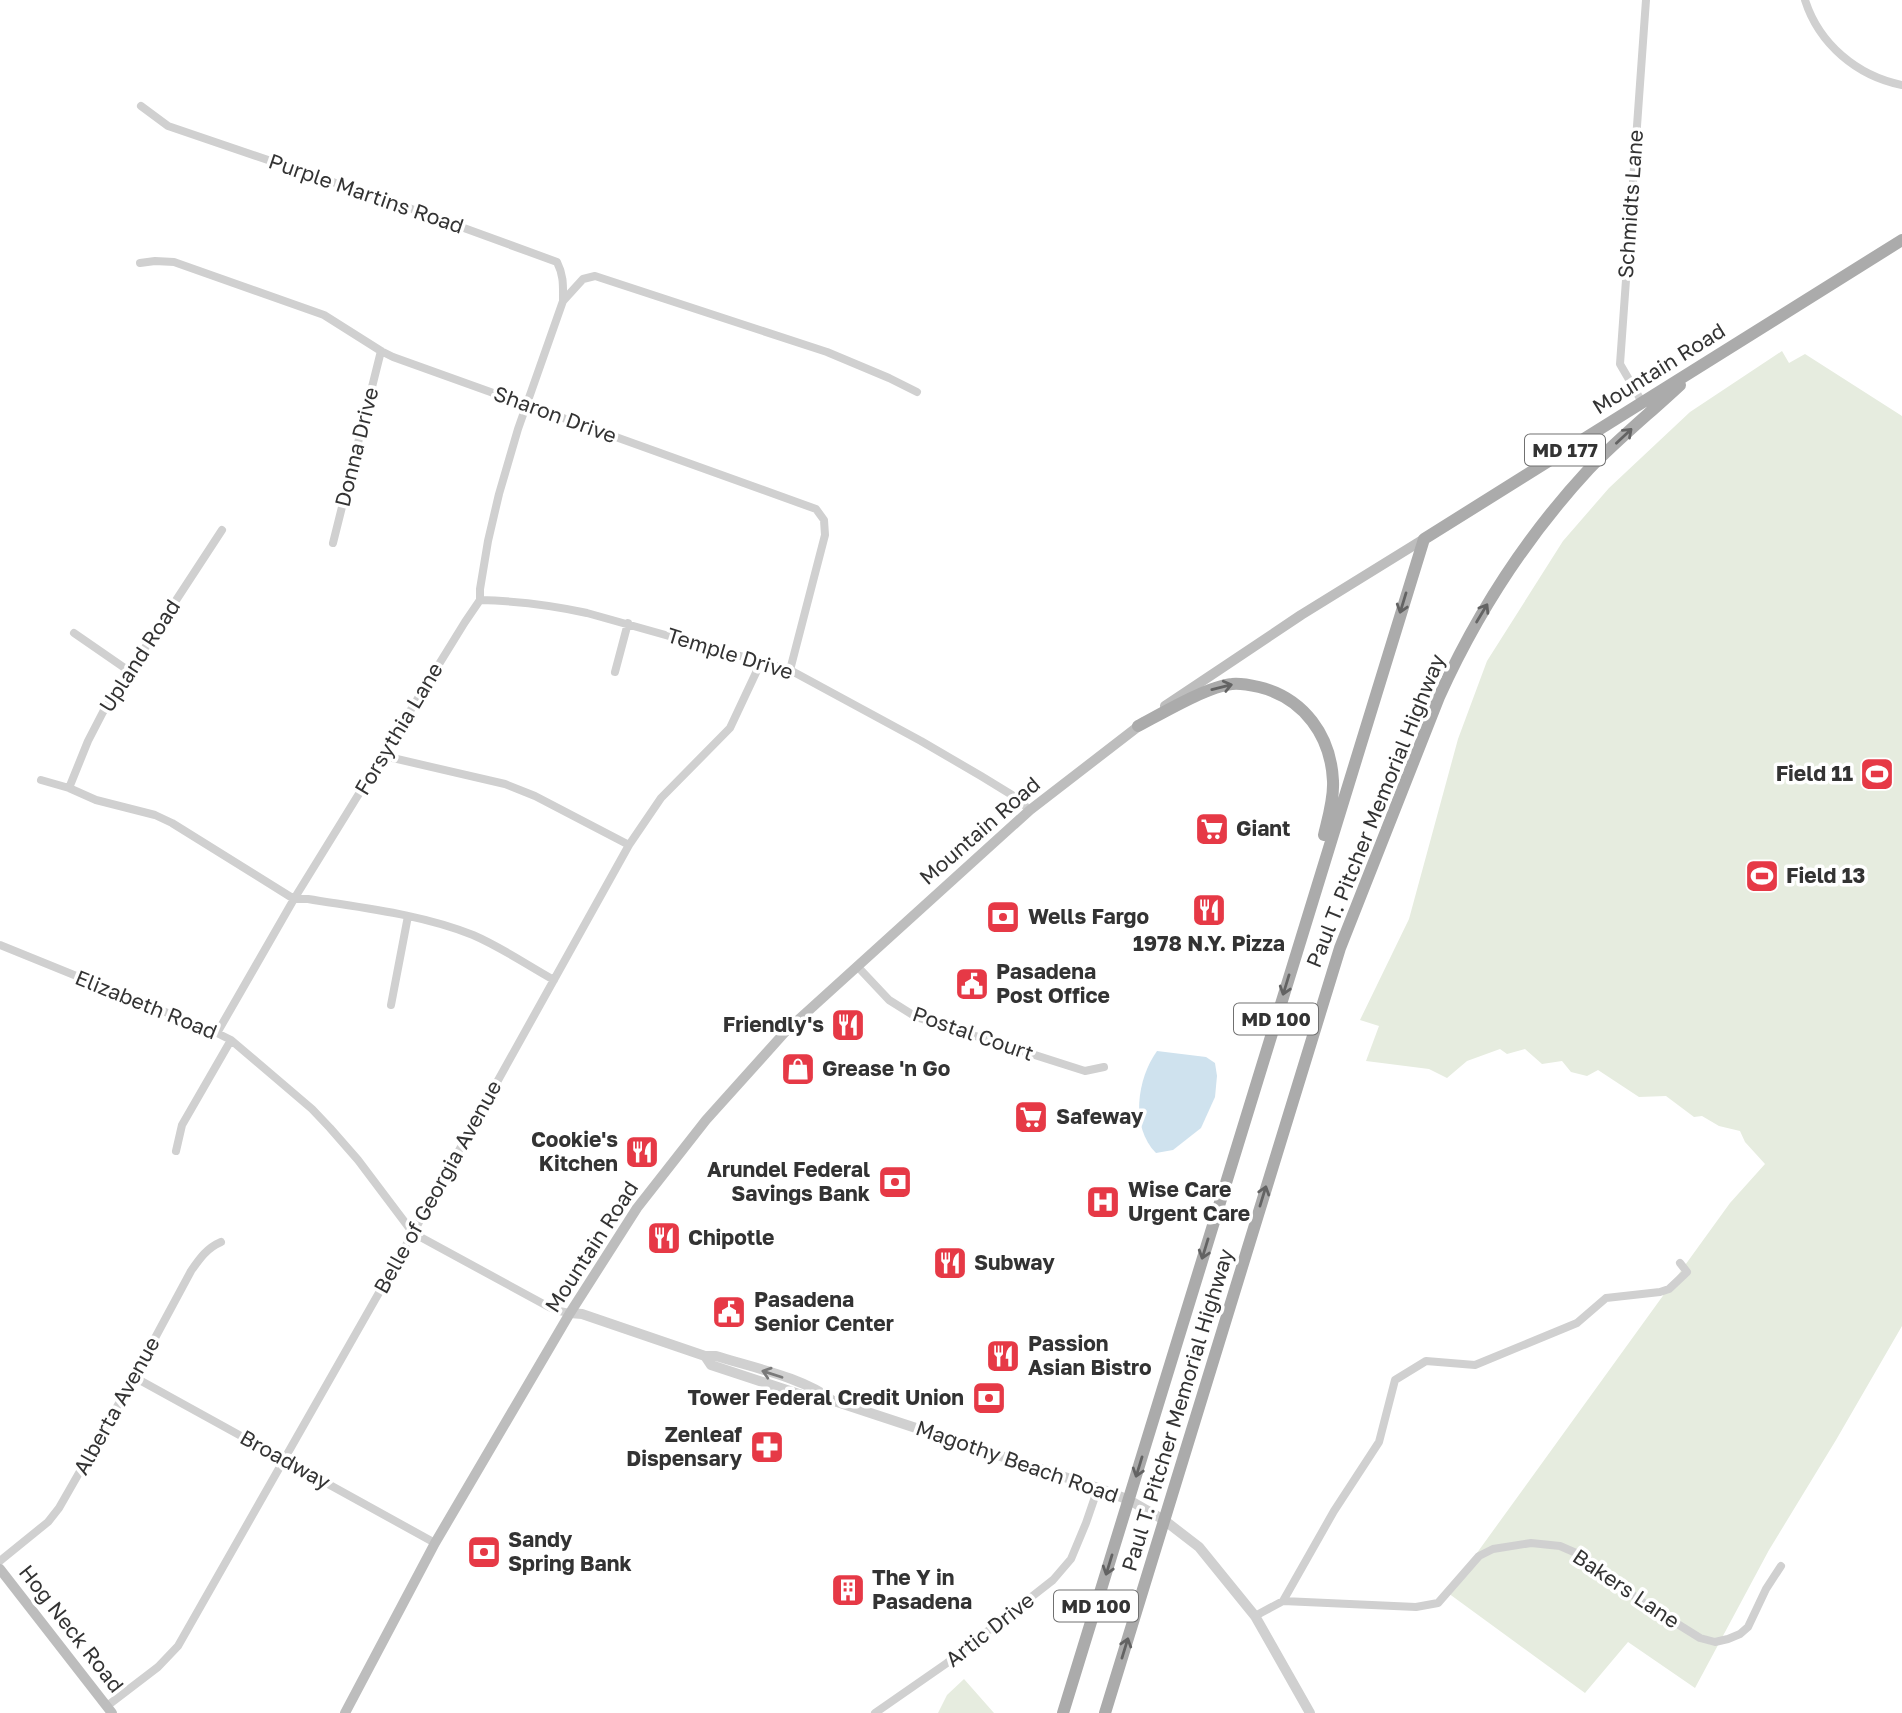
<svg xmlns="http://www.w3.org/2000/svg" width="1902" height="1713" font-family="'Golos Text',sans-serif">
	<rect width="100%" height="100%" fill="#fff"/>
	<path fill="#e6ecdf" d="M 1782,351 L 1789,363 L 1805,354 L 1902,416 L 1902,1326 L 1836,1440 L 1769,1550 L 1695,1688 L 1628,1642 L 1585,1693 L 1448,1593 L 1730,1203 L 1765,1164 L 1745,1142 L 1740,1131 L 1719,1126 L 1702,1116 L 1694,1117 L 1666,1096 L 1639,1097 L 1598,1070 L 1587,1076 L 1571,1072 L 1562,1061 L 1542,1064 L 1525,1049 L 1507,1054 L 1500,1049 L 1467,1061 L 1447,1078 L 1429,1069 L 1366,1061 L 1379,1026 L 1360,1020 L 1409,919 L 1458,739 L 1487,661 L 1563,541 L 1609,488 L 1690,412 Z
		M 964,1679 L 994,1713 L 938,1713 L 947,1695 Z"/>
	<path fill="#cfe2ee" d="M 1157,1051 L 1206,1057 L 1215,1063 L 1217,1076 L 1215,1097 L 1201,1128 L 1173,1150 L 1156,1153 C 1130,1127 1137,1079 1157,1051 Z"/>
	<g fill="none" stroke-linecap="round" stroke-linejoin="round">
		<path stroke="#d0d0d0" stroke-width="8" d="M 1805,0 C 1819,44 1857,76 1902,85
			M 141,106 L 168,126 L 409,208 L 557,262 C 564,276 563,286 563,301 L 518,429 L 499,494 L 488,541 L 480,589 L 480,600 L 465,622 L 294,899 L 217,1033
			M 140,263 L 155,261 L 174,262 L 324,315 L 381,351 L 393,357 L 816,509 L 824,520 L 825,535 L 790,670
			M 563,301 L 583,279 L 595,276 L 827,352 L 889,378 L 917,392
			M 1642,402 L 1620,364 L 1646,0
			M 333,543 L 381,351
			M 480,600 C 516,601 551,605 587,613 L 790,670 L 921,741 L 981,776 L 1012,795 L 1030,810
			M 74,633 L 129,671
			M 615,672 L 628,623
			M 384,756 L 505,784 L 535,796 L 629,845
			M 41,780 L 69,788 L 96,800 L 155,815 L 172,823 L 294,899 L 308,899 C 363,908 420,914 473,935 C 501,947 527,965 554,980
			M 69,788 L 88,741 L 103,712 L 222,530
			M 0,945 L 217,1033 L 231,1040 L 312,1109 L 330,1128 L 358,1160 L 413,1233 L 549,1307 L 559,1311 L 570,1313
			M 857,966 L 889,1000 L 916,1017 L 1085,1071 L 1104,1067
			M 391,1005 L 408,916
			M 176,1151 L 182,1125 L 231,1040
			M 134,1377 L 435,1543
			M 0,1561 L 48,1522 L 59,1508 L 134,1377 L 191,1271 C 200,1258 207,1248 221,1242
			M 1283,1601 L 1416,1607 L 1438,1603 L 1479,1556 L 1493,1549 L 1531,1543 L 1560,1546 L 1583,1556 L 1639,1600 L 1700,1638 L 1715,1642 L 1728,1639 L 1740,1634 L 1748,1627 L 1766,1589 L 1781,1566
			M 1255,1616 L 1283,1601 L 1334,1511 L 1379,1442 L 1395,1380 L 1426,1361 L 1475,1365 L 1577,1323 L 1606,1298 L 1660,1292 L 1669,1289 L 1687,1272 L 1680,1263
			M 107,1706 L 158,1667 L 178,1646 L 413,1233 L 629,845 L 661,798 L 730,728 L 761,662
			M 875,1713 L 947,1663 L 1053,1580 L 1071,1559 L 1086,1523 L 1098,1488"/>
		<path stroke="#d0d0d0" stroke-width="10" d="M 570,1313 L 582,1314 L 705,1356 L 716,1356 C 751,1367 805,1378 833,1401
			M 705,1356 L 711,1365 L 820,1401 L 834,1401 L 1098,1488 L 1129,1500 L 1164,1520 L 1199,1547 L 1255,1616 L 1310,1713"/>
		<path stroke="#bdbdbd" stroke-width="10" d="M 1165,706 L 1301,615 L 1424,539
			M 0,1569 L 112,1713
			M 345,1713 L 435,1543 L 570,1313 L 637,1208 L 706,1120 L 786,1031 L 1030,810 L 1144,722"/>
		<path stroke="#ababab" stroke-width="12" d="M 1138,726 C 1161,714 1208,686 1232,684 C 1241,683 1250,685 1259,687 C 1304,698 1331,736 1333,781 C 1334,799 1328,818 1324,835
			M 1063,1713 L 1424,539 L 1902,240
			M 1105,1713 L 1340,948 L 1439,697 C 1477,613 1526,537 1589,469 C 1618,439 1650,413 1680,385"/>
	</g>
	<defs><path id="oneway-shaft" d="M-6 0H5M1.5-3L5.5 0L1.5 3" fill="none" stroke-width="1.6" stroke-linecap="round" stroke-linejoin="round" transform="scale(1.75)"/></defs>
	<g stroke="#636363">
		<use href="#oneway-shaft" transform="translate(1624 436) rotate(-43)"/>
		<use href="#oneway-shaft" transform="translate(1403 603) rotate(107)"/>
		<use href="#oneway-shaft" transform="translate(1482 613) rotate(-59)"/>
		<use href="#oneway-shaft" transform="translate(1222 687) rotate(-14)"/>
		<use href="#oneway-shaft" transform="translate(1286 985) rotate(107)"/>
		<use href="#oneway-shaft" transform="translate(1263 1196) rotate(-73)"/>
		<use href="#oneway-shaft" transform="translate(1205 1249) rotate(107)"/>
		<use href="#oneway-shaft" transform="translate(1139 1467) rotate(107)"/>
		<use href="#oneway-shaft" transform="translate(1109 1565) rotate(107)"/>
		<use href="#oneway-shaft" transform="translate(1125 1648) rotate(-73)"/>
	</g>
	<use stroke="#7a7a7a" href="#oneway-shaft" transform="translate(772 1374) rotate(-162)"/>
	<defs>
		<g id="stadium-square" transform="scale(1.75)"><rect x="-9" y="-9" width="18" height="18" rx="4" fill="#e63946" stroke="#fff"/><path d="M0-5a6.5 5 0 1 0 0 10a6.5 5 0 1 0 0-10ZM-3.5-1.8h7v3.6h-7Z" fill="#fff"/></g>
		<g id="supermarket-square" transform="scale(1.75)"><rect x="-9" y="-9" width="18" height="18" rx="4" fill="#e63946" stroke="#fff"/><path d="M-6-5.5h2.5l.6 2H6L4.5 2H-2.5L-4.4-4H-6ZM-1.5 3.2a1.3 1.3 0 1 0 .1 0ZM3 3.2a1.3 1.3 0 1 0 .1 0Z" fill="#fff"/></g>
		<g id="restaurant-square" transform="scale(1.75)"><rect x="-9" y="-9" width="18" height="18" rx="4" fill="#e63946" stroke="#fff"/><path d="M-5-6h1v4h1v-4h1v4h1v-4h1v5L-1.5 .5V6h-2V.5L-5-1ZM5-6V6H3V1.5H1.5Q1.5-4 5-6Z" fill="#fff"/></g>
		<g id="bank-square" transform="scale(1.75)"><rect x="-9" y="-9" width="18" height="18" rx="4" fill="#e63946" stroke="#fff"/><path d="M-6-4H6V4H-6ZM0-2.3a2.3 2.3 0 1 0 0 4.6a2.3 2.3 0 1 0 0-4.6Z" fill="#fff"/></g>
		<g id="civic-square" transform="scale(1.75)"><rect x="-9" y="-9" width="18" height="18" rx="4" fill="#e63946" stroke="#fff"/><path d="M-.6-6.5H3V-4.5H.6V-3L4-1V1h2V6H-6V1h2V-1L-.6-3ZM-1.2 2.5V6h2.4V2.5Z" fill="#fff"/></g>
		<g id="shop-square" transform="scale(1.75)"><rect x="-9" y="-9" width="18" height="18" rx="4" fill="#e63946" stroke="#fff"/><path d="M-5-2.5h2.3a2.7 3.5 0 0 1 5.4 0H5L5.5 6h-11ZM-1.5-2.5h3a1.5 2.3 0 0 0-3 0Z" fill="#fff"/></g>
		<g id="hospital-square" transform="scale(1.75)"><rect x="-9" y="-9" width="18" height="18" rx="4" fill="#e63946" stroke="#fff"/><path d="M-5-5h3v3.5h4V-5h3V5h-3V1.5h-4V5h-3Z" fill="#fff"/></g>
		<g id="pharmacy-square" transform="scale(1.75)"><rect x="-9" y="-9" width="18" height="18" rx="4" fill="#e63946" stroke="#fff"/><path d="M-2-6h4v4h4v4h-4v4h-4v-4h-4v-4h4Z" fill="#fff"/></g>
		<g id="building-square" transform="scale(1.75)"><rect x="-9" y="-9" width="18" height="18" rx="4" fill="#e63946" stroke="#fff"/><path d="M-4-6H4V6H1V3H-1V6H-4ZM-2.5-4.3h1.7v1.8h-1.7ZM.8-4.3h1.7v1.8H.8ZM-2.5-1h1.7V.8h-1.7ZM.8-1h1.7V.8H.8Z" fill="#fff"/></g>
	</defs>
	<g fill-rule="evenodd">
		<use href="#stadium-square" x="1877" y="774"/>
		<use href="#supermarket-square" x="1212" y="829"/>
		<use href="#stadium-square" x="1762" y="876"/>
		<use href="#restaurant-square" x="1209" y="910"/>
		<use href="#bank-square" x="1003" y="917"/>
		<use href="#civic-square" x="972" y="984"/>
		<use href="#restaurant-square" x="848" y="1025"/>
		<use href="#shop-square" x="798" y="1069"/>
		<use href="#supermarket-square" x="1031" y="1117"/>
		<use href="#restaurant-square" x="642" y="1152"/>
		<use href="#bank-square" x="895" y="1182"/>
		<use href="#hospital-square" x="1103" y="1202"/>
		<use href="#restaurant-square" x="664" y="1238"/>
		<use href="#restaurant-square" x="950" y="1263"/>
		<use href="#civic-square" x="729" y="1312"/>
		<use href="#restaurant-square" x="1003" y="1356"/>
		<use href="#bank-square" x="989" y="1398"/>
		<use href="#pharmacy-square" x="767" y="1447"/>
		<use href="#bank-square" x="484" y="1552"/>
		<use href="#building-square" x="848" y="1590"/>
	</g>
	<g text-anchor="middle" stroke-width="7" stroke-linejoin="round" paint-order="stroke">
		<g fill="#fff" stroke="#707070" stroke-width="2">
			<rect x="1525" y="434.5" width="80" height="31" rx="5"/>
			<rect x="1234" y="1003.5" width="84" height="31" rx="5"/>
			<rect x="1054" y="1590.5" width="84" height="31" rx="5"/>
		</g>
		<g font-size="19" font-weight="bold" fill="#333">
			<text x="1565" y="457">MD 177</text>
			<text x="1276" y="1026">MD 100</text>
			<text x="1096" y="1613">MD 100</text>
		</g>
		<g font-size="21" fill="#333" stroke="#fff">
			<text transform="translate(366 194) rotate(19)" y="7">Purple Martins Road</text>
			<text transform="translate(1631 204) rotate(-86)" y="7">Schmidts Lane</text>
			<text transform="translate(1659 369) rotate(-32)" y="7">Mountain Road</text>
			<text transform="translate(555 415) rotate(20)" y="7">Sharon Drive</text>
			<text transform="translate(357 447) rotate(-76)" y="7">Donna Drive</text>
			<text transform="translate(730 654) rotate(17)" y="7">Temple Drive</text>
			<text transform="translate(140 656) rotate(-57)" y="7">Upland Road</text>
			<text transform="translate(399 729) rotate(-59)" y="7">Forsythia Lane</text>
			<text transform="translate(1376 811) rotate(-68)" y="7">Paul T. Pitcher Memorial Highway</text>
			<text transform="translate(980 831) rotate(-41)" y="7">Mountain Road</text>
			<text transform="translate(146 1005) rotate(22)" y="7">Elizabeth Road</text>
			<text transform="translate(973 1034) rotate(19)" y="7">Postal Court</text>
			<text transform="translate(438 1187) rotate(-61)" y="7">Belle of Georgia Avenue</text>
			<text transform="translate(592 1247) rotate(-57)" y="7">Mountain Road</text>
			<text transform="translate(117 1406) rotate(-61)" y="7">Alberta Avenue</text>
			<text transform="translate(1178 1410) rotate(-73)" y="7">Paul T. Pitcher Memorial Highway</text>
			<text transform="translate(285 1460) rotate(29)" y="7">Broadway</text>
			<text transform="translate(1017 1462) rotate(19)" y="7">Magothy Beach Road</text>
			<text transform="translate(1626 1589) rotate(34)" y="7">Bakers Lane</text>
			<text transform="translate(71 1629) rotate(52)" y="7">Hog Neck Road</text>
			<text transform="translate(990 1630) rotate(-38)" y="7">Artic Drive</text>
		</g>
		<g font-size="21" font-weight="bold" fill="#333" stroke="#fff" text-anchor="start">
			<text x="1853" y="781" text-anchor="end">Field 11</text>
			<text x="1236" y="836">Giant</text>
			<text x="1786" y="883">Field 13</text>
			<text x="1028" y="924">Wells Fargo</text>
			<text x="1209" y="951" text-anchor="middle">1978 N.Y. Pizza</text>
			<text x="996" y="979">Pasadena<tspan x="996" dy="24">Post Office</tspan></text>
			<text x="824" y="1032" text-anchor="end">Friendly's</text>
			<text x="822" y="1076">Grease 'n Go</text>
			<text x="1056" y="1124">Safeway</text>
			<text x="618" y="1147" text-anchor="end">Cookie's<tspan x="618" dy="24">Kitchen</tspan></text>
			<text x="870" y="1177" text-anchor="end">Arundel Federal<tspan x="870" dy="24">Savings Bank</tspan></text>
			<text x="1128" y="1197">Wise Care<tspan x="1128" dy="24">Urgent Care</tspan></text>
			<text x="688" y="1245">Chipotle</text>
			<text x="974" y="1270">Subway</text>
			<text x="754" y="1307">Pasadena<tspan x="754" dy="24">Senior Center</tspan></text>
			<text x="1028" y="1351">Passion<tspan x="1028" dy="24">Asian Bistro</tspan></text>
			<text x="964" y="1405" text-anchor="end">Tower Federal Credit Union</text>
			<text x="742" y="1442" text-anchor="end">Zenleaf<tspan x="742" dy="24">Dispensary</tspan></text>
			<text x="508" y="1547">Sandy<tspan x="508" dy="24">Spring Bank</tspan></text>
			<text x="872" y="1585">The Y in<tspan x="872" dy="24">Pasadena</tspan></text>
		</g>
	</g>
</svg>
